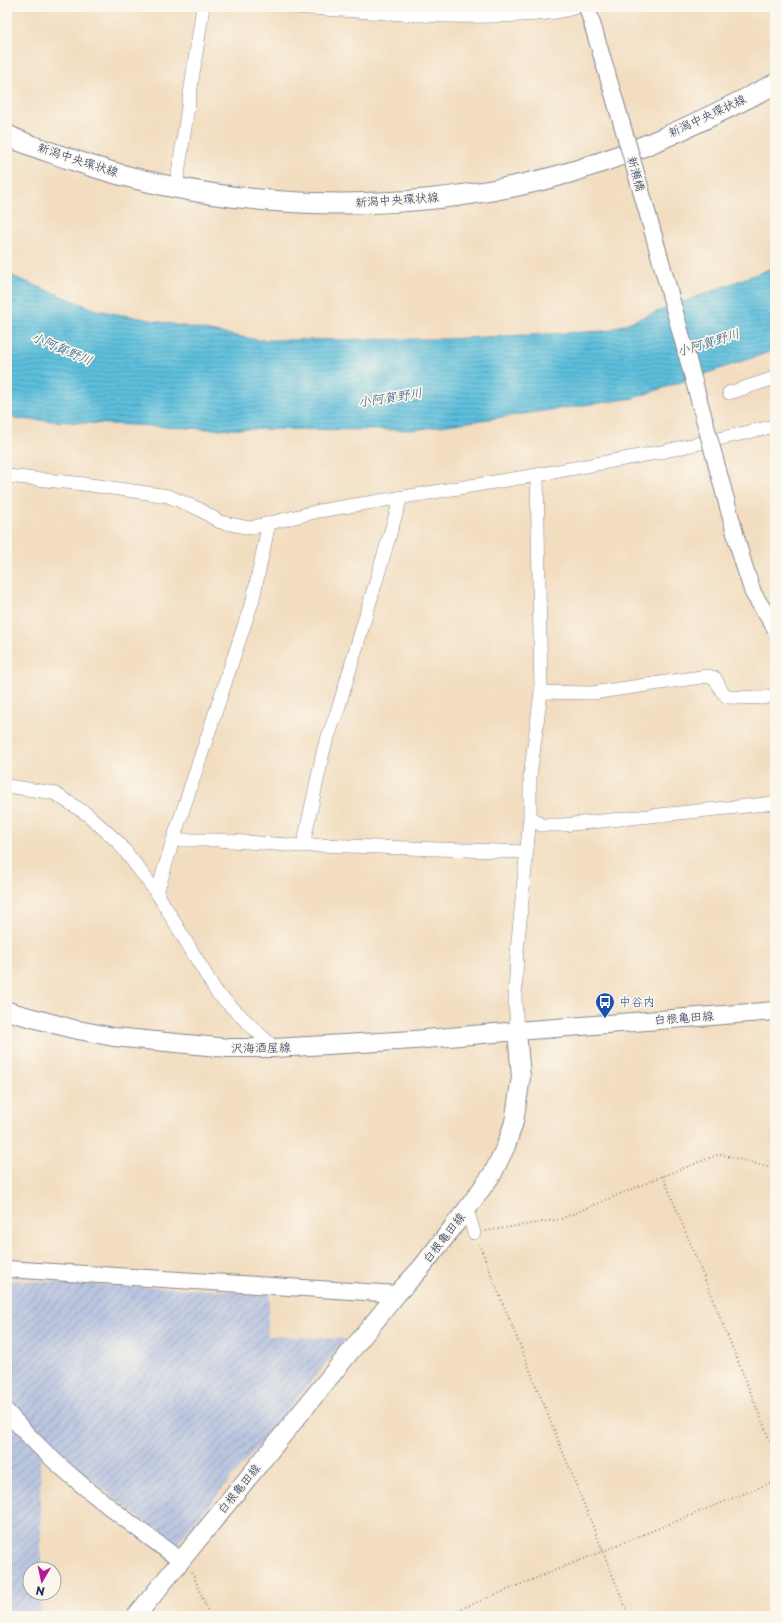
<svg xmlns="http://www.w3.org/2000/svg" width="782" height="1623" font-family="'Playpen Sans','Klee One',sans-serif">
	<defs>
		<pattern id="industrial-furrows" width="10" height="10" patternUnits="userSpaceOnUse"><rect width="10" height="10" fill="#b9c4de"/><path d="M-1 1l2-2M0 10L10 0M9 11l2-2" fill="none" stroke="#96a0b7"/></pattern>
		<pattern id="water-rules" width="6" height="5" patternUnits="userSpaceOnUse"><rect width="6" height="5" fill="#5dbfdc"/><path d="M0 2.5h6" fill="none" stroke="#4c9cb6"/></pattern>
	</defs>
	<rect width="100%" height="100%" fill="#fbf7ec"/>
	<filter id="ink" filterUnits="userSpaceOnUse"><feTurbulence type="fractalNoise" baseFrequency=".025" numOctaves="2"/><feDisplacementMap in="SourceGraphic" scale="8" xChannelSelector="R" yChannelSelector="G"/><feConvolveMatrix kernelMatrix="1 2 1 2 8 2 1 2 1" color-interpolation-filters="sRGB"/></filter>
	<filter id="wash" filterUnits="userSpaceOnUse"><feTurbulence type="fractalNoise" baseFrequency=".012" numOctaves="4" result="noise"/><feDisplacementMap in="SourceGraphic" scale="16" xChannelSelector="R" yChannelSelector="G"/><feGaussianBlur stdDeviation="0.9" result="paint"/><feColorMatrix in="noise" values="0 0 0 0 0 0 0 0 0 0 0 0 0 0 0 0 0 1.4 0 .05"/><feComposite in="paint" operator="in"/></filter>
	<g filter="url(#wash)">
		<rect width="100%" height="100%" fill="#f2ddc0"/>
		<path fill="url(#industrial-furrows)" d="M 7,1280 L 270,1293 L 267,1336 L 346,1339 L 175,1546 L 40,1439 L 41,1569 L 30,1569 L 30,1593 L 41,1593 L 41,1616 L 7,1616 Z"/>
		<path fill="url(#water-rules)" stroke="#3c779d" d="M 775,267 L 775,350 L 634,398 L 413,430 L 207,429 L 15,419 L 7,408 L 7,274 L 96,310 L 258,340 L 446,339 L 607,331 Z"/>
	</g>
	<g filter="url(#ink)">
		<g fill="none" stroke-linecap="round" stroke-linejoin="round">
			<g stroke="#86868f" stroke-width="14">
				<path id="minor" d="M 294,7 C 361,11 428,18 496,16 C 523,15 551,15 577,7
					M 176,187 L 203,7
					M 729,393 L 775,378
					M 7,476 L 84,484 L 168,496 L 199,509 L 220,522 L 250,528 L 319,511 L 537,475 L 661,452 L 775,426
					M 541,692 L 592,693 L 708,676 L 715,678 L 721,690 L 727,697 L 763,698 L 775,695
					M 7,786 L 54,793 L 87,814 L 119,843 L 157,893 L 217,993 L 274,1048
					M 530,817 L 541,825 L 563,825 L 775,803
					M 173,840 L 217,840 L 303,846 L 319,845 L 526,852
					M 303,846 L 324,748 L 339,706 L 401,497
					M 157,893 L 173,840 L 253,599 L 269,523
					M 517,1031 L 515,999 L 517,951 L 530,817 L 530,777 L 541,692 L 537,475
					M 467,1209 L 474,1233"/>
			</g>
			<g stroke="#86868f" stroke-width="18">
				<path id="tertiary" d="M 7,1269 L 397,1294
					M 7,1412 C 57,1471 120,1515 181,1561"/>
			</g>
			<g stroke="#86868f" stroke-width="20">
				<path id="secondary" d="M 7,1011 L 73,1029 L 114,1037 L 228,1048 L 274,1048 L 414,1040 L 517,1031 L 775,1011
					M 136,1616 L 397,1294 L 421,1268 L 467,1209 L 493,1173 L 506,1146 L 514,1122 L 521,1077 L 517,1031"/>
			</g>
			<g stroke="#86868f" stroke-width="22">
				<path id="primary" d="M 7,135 C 26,145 47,151 67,158 C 215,210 385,217 538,181 C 621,161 699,123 775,84"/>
			</g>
			<path stroke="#86868f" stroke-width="2" stroke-dasharray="1 3" stroke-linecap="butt" d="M 663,1176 L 775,1453
				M 486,1231 L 561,1219 L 663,1176 L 720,1154 L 775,1169
				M 479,1244 L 629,1616
				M 192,1572 L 210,1616
				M 443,1616 L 775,1481"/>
			<use href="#minor" stroke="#fff" stroke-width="13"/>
			<use href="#tertiary" stroke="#fff" stroke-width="16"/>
			<use href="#secondary" stroke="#fff" stroke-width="18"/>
			<use href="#primary" stroke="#fff" stroke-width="20"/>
			<g stroke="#86868f" stroke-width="18" stroke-linecap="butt">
				<path id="tertiary-bridge" d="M 587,7 C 643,190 692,374 742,559 L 753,593 L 775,628"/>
			</g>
			<use href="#tertiary-bridge" stroke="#fff" stroke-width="16"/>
		</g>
	</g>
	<defs>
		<g id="bus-pin" transform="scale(1)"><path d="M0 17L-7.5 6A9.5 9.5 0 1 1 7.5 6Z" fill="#1a4fb4" stroke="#fbf7ec"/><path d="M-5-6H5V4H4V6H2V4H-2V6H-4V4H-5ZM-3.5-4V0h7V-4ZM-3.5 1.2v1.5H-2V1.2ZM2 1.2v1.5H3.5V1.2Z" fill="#fff"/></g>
	</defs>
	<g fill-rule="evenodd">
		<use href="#bus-pin" x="605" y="1002"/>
	</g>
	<g text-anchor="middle" stroke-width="3.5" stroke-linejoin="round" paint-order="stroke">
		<g font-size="12" fill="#1b2f5e" stroke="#fbf7ec">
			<text transform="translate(707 116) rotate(-25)" y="4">新潟中央環状線</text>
			<text transform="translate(78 160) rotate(18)" y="4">新潟中央環状線</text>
			<text transform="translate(636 174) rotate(74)" y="4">新瀬橋</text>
			<text transform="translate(397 200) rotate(-4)" y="4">新潟中央環状線</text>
			<text transform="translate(684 1018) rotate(-4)" y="4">白根亀田線</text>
			<text transform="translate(261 1048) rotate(-1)" y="4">沢海酒屋線</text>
			<text transform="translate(444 1238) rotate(-52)" y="4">白根亀田線</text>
			<text transform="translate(239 1489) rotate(-51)" y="4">白根亀田線</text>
		</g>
		<g font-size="12" fill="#164399" stroke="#fbf7ec" text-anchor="start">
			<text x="619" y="1006">中谷内</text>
		</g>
		<g font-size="13" font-style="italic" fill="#2f5a84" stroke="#fbf7ec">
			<text transform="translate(708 342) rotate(-17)" y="5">小阿賀野川</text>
			<text transform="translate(62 348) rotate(23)" y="5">小阿賀野川</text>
			<text transform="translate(390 397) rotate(-9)" y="5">小阿賀野川</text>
		</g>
	</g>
	<rect width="782" height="1623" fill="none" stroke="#fbf7ec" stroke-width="24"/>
	<g transform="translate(42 1581) rotate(189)"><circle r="19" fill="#fbf7ec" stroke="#a1a7b3"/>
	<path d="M0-3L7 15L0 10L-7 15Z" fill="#b5179e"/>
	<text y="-6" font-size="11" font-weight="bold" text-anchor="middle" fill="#1b2f5e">N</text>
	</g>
</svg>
